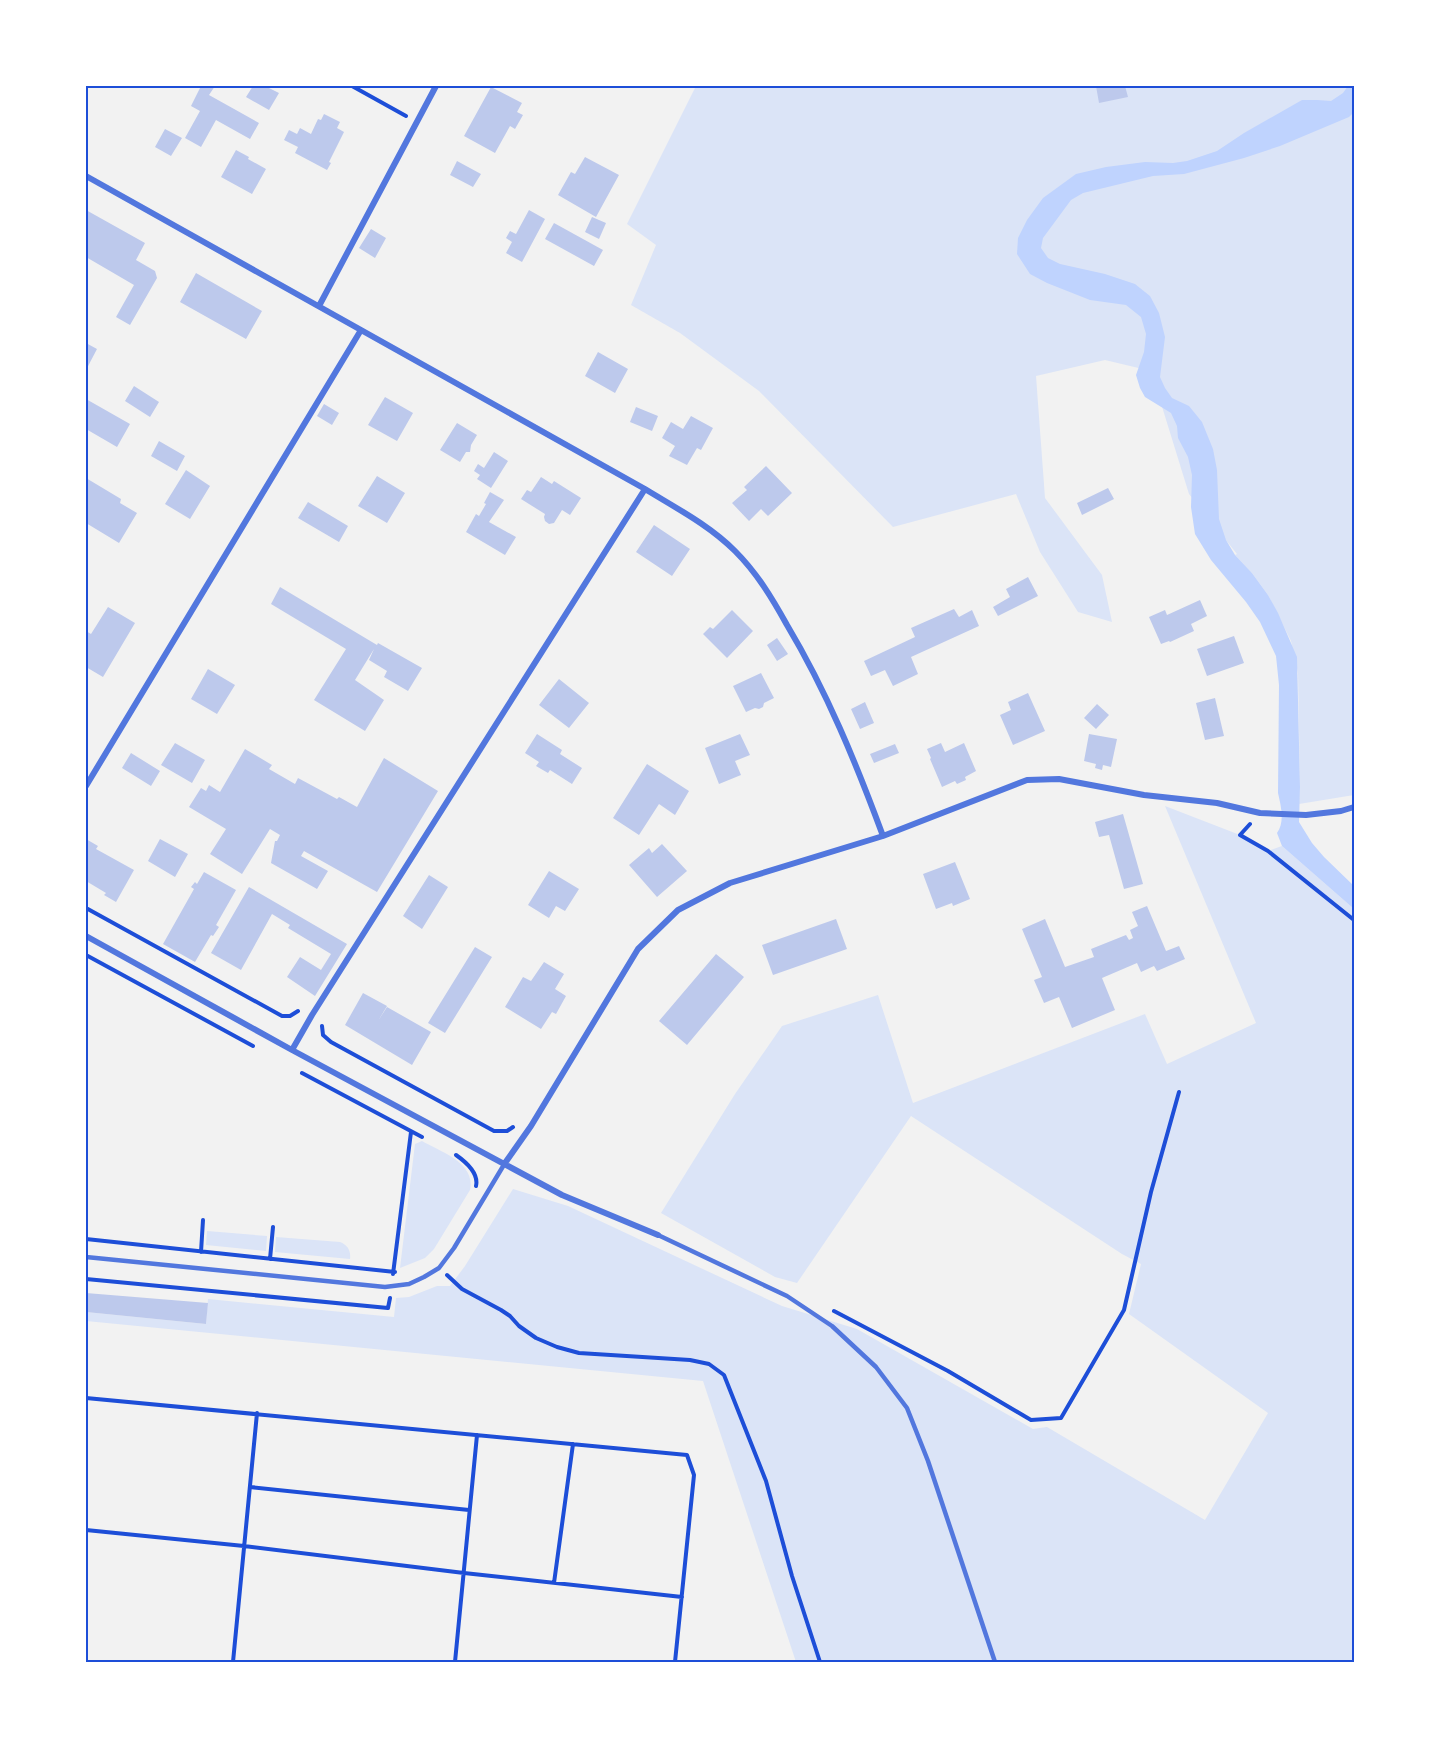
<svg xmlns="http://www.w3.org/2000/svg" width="1440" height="1748" font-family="'Crimson Pro',serif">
	<rect width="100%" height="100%" fill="#f2f2f2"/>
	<path fill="#dbe4f7" d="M 696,86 L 1354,86 L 1354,795 L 1299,804 L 1300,787 L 1298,673 L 1291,641 L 1268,595 L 1252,573 L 1235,555 L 1237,554 L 1189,494 L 1151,371 L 1105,360 L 1036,376 L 1045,498 L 1102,575 L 1112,622 L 1078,612 L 1040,552 L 1016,494 L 893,527 L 759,391 L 680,333 L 631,305 L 656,245 L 627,224 Z
		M 1165,806 L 1240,835 L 1268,851 L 1282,846 L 1354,909 L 1354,1662 L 796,1662 L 703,1381 L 86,1321 L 86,1312 L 206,1324 L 208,1299 L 394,1317 L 396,1298 L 409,1297 L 437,1286 L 450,1286 L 465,1266 L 513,1189 L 568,1206 L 782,1306 L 857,1329 L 1033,1429 L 1047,1427 L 1205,1520 L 1268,1413 L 1129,1314 L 1141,1264 L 1122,1254 L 911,1116 L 797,1283 L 775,1277 L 661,1213 L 735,1094 L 782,1026 L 878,995 L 913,1103 L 1145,1014 L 1167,1064 L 1256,1023 Z
		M 422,1141 C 441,1152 476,1163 470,1190 L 434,1249 L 425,1258 L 400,1268 L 415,1144 Z
		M 207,1231 L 267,1236 L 266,1251 L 206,1245 Z
		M 276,1237 L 340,1242 C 348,1245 351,1251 350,1259 L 275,1252 Z"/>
	<path fill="#bfd3fe" d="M 1348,86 L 1354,86 L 1354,112 L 1349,117 L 1280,146 L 1244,158 L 1184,174 L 1153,176 L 1083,193 L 1071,200 L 1043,238 L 1041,248 L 1048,258 L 1060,264 L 1105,274 L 1135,284 L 1150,296 L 1159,313 L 1165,337 L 1160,377 L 1165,388 L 1172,398 L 1189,406 L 1202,422 L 1213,449 L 1217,470 L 1219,519 L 1226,540 L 1235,555 L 1252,573 L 1268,595 L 1278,613 L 1297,657 L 1300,787 L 1299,822 L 1312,843 L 1324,857 L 1354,886 L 1354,909 L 1282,846 L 1277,833 C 1285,822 1281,806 1278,793 L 1279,685 L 1276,656 L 1260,622 L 1246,602 L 1211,560 L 1195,534 L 1191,507 L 1192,475 L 1188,457 L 1178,438 L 1177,426 L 1171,413 L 1145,397 L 1140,388 L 1136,375 L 1144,352 L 1146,334 L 1141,317 L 1126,305 L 1090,300 L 1047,283 L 1030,274 L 1017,254 L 1018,238 L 1027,220 L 1043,198 L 1076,174 L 1106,167 L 1145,162 L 1173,163 L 1187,161 L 1217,151 L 1244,133 L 1302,100 L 1317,100 L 1331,101 L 1343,93 Z"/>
	<path fill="#bdc9ec" d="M 201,86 L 215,86 L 209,95 L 259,123 L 250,139 L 216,120 L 201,147 L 185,138 L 200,111 L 191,106 Z
		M 253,86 L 265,86 L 279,93 L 269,110 L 246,97 Z
		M 1096,86 L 1125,86 L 1128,97 L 1099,103 Z
		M 491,87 L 522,103 L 517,112 L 523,115 L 515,129 L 510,126 L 495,153 L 464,136 Z
		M 324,114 L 340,122 L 337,128 L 344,132 L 329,162 L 331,163 L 327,170 L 295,153 L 298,147 L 284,140 L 289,130 L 297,134 L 300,128 L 311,134 L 318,119 L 321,120 Z
		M 165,129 L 182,138 L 171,156 L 155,147 Z
		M 236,150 L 249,157 L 248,159 L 266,169 L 252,194 L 221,177 Z
		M 585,157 L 619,175 L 596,217 L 558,195 L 571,172 L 575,174 Z
		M 457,161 L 481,174 L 473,187 L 450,175 Z
		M 86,210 L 145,243 L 136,260 L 155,271 L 157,278 L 130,325 L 116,317 L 134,285 L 86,257 Z
		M 529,210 L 545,219 L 522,262 L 506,253 L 512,242 L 506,238 L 510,231 L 516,234 Z
		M 592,217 L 606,223 L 599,239 L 585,232 Z
		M 554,223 L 603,250 L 594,266 L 545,239 Z
		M 371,229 L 386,238 L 375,258 L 359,248 Z
		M 196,273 L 262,311 L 246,339 L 180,302 Z
		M 86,343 L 97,349 L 86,370 Z
		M 598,352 L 628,369 L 615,393 L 585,376 Z
		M 134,386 L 159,402 L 150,417 L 125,401 Z
		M 385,397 L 413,413 L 397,441 L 368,425 Z
		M 86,399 L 130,424 L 117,447 L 86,429 Z
		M 324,404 L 339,413 L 332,425 L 317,416 Z
		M 636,407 L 658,416 L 652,431 L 630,422 Z
		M 691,416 L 713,428 L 701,450 L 697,448 L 687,465 L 669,456 L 675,446 L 662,438 L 671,422 L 683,429 Z
		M 457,423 L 477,435 L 471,445 L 470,452 L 466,452 L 460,462 L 440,450 Z
		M 159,441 L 185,456 L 177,471 L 151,456 Z
		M 494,452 L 508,461 L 491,488 L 477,479 L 480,475 L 474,471 L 478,464 L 484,468 Z
		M 766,466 L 792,493 L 768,516 L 761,509 L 749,521 L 732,503 L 747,490 L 744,487 Z
		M 186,470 L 210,486 L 190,519 L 165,504 Z
		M 377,476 L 405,493 L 387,523 L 358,506 Z
		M 541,477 L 552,484 L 554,481 L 581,498 L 570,515 L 562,510 L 554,523 L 549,524 L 545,521 L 544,517 L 545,514 L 521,499 L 527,490 L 531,492 Z
		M 86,478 L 121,499 L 120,503 L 137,513 L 119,543 L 86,523 Z
		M 1108,488 L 1114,499 L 1082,515 L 1077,503 Z
		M 490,492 L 504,500 L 489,522 L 516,537 L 505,555 L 466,532 L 476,514 L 479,516 L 486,504 L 484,503 Z
		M 308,502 L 348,526 L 339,542 L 298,518 Z
		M 654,525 L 690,549 L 672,576 L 636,552 Z
		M 1028,577 L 1038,596 L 998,616 L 993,607 L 1010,597 L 1006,589 Z
		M 280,587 L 377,645 L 378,643 L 422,668 L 408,691 L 384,677 L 387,671 L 369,660 L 374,649 L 355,680 L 384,700 L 365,731 L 314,700 L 346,649 L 271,604 Z
		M 1200,600 L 1207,616 L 1191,624 L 1194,631 L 1170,642 L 1169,641 L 1161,644 L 1149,617 L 1165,610 L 1167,615 Z
		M 108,607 L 135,623 L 103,677 L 86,667 L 86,631 L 91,634 Z
		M 954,609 L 959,617 L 972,610 L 979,626 L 911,657 L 918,674 L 893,686 L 885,670 L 871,676 L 864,661 L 915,637 L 911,628 Z
		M 732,610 L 753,631 L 727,658 L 703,634 L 710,627 L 713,629 Z
		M 1234,636 L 1244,663 L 1207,676 L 1197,649 Z
		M 777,638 L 788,654 L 777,661 L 767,645 Z
		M 208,669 L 235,685 L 217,714 L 191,699 Z
		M 761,673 L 774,698 L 764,703 L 763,707 L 759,709 L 755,708 L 746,712 L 733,686 Z
		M 559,679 L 589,703 L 569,728 L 539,705 Z
		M 1028,693 L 1045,731 L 1013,745 L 1000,715 L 1011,710 L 1008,702 Z
		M 1215,698 L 1224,736 L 1205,740 L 1196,703 Z
		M 865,702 L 874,723 L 860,729 L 851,709 Z
		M 1097,704 L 1109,715 L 1096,729 L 1084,718 Z
		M 537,734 L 562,750 L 560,754 L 582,768 L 572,784 L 550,770 L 548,773 L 536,766 L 539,762 L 525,753 Z
		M 740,734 L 750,755 L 735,761 L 741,775 L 719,784 L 705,748 Z
		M 1089,734 L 1117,739 L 1111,767 L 1103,765 L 1102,770 L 1095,768 L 1096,764 L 1084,761 Z
		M 175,743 L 205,760 L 192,783 L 161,765 Z
		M 941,743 L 945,752 L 964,743 L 976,771 L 965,777 L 966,780 L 957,784 L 955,781 L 942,787 L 930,759 L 931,758 L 927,749 Z
		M 895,744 L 899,753 L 874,763 L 870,754 Z
		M 245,749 L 272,765 L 269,769 L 295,784 L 298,778 L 337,799 L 339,797 L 357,807 L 384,758 L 438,791 L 377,892 L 304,851 L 301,856 L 328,871 L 317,889 L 271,863 L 275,841 L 277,841 L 280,835 L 270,829 L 242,874 L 210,854 L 226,829 L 189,807 L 201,788 L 206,791 L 209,785 L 220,792 Z
		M 131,753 L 160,771 L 151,786 L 122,768 Z
		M 647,764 L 689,791 L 675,815 L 659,804 L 639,835 L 613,818 Z
		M 1123,814 L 1143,884 L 1124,889 L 1109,835 L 1099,837 L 1095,822 Z
		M 86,839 L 98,846 L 96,849 L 134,870 L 116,902 L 104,895 L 106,893 L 86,881 Z
		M 160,839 L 188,854 L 175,877 L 148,861 Z
		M 662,844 L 687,871 L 657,897 L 629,865 L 649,848 L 652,853 Z
		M 955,862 L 970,899 L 953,906 L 952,903 L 936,909 L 923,874 Z
		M 549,871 L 579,889 L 565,911 L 556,906 L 549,918 L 528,905 Z
		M 204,872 L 236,890 L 216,925 L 219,927 L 213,936 L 211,935 L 195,962 L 163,944 L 194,889 L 191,887 L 195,882 L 197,884 Z
		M 429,875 L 448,887 L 422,929 L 403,916 Z
		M 249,887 L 347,944 L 315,996 L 287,977 L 300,957 L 321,970 L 331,954 L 288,928 L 290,925 L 272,914 L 241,970 L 211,953 Z
		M 1147,906 L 1166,951 L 1179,946 L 1185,959 L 1157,971 L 1154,966 L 1141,972 L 1137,963 L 1102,978 L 1115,1010 L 1072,1028 L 1059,997 L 1044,1003 L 1034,980 L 1042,977 L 1022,929 L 1045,919 L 1065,967 L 1094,957 L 1091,949 L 1126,935 L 1129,940 L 1133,938 L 1130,930 L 1138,926 L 1132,912 Z
		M 836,919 L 847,949 L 773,975 L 762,945 Z
		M 475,947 L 492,957 L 445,1033 L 428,1023 Z
		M 716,954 L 744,977 L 687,1045 L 659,1021 Z
		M 544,962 L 564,974 L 555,989 L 566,996 L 556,1014 L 552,1012 L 541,1029 L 505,1007 L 523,977 L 531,981 Z
		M 363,993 L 387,1006 L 378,1021 L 387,1007 L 431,1032 L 412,1065 L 345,1025 Z
		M 86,1293 L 208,1303 L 206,1324 L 86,1312 Z"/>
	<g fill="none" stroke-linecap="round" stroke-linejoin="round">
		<path stroke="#1d4ed8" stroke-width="4" d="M 352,86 L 406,116
			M 1250,824 L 1240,835 L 1268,851 L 1354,920
			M 86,908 L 282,1016 L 290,1016 L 298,1011
			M 86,955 L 253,1046
			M 322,1026 L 323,1035 L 331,1042 L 494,1131 L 507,1131 L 513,1127
			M 302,1073 L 422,1137
			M 456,1155 C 466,1162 479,1173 476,1186
			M 86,1239 L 395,1272
			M 201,1252 L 203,1220
			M 270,1259 L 273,1227
			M 393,1274 L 411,1132
			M 447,1275 L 462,1289 L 501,1310 L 510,1316 L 519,1326 L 536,1338 L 557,1347 L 579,1353 L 690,1360 L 709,1364 L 724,1375 L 766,1481 L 792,1576 L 820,1662
			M 86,1279 L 388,1308 L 390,1298
			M 834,1311 L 948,1371 L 1031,1420 L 1061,1418 L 1124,1310 L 1151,1192 L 1179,1092
			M 86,1398 L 687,1455 L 694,1475 L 675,1662
			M 250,1487 L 469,1510
			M 86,1530 L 244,1546 L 464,1573 L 682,1597
			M 554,1583 L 573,1444
			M 233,1662 L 257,1413
			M 455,1662 L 477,1435"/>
		<path stroke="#5277de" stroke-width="4.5" d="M 658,1235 L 787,1296 L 832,1326 L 876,1367 L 907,1408 L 928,1461 L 995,1662
			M 86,1257 L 385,1287 L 409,1284 L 424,1277 L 439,1268 L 454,1248 L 505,1163"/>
		<path stroke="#5277de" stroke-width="6" d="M 86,176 L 645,489 C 676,508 709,525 735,551 C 757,573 772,598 787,625 C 827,692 856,763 883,836
			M 319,306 L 436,86
			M 86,786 L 361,330
			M 86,936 L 292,1050 L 562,1195 L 658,1235
			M 292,1050 L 312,1015 L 645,489
			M 505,1163 L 531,1126 L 638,949 L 678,910 L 730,883 L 883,836 L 1027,780 L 1059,779 L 1144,795 L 1217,803 L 1260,813 L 1306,815 L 1341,811 L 1354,807"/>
	</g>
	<rect width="1440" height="1748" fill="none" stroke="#ffffff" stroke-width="174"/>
	<rect x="87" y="87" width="1266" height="1574" fill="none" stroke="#1d4ed8" stroke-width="2"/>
</svg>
